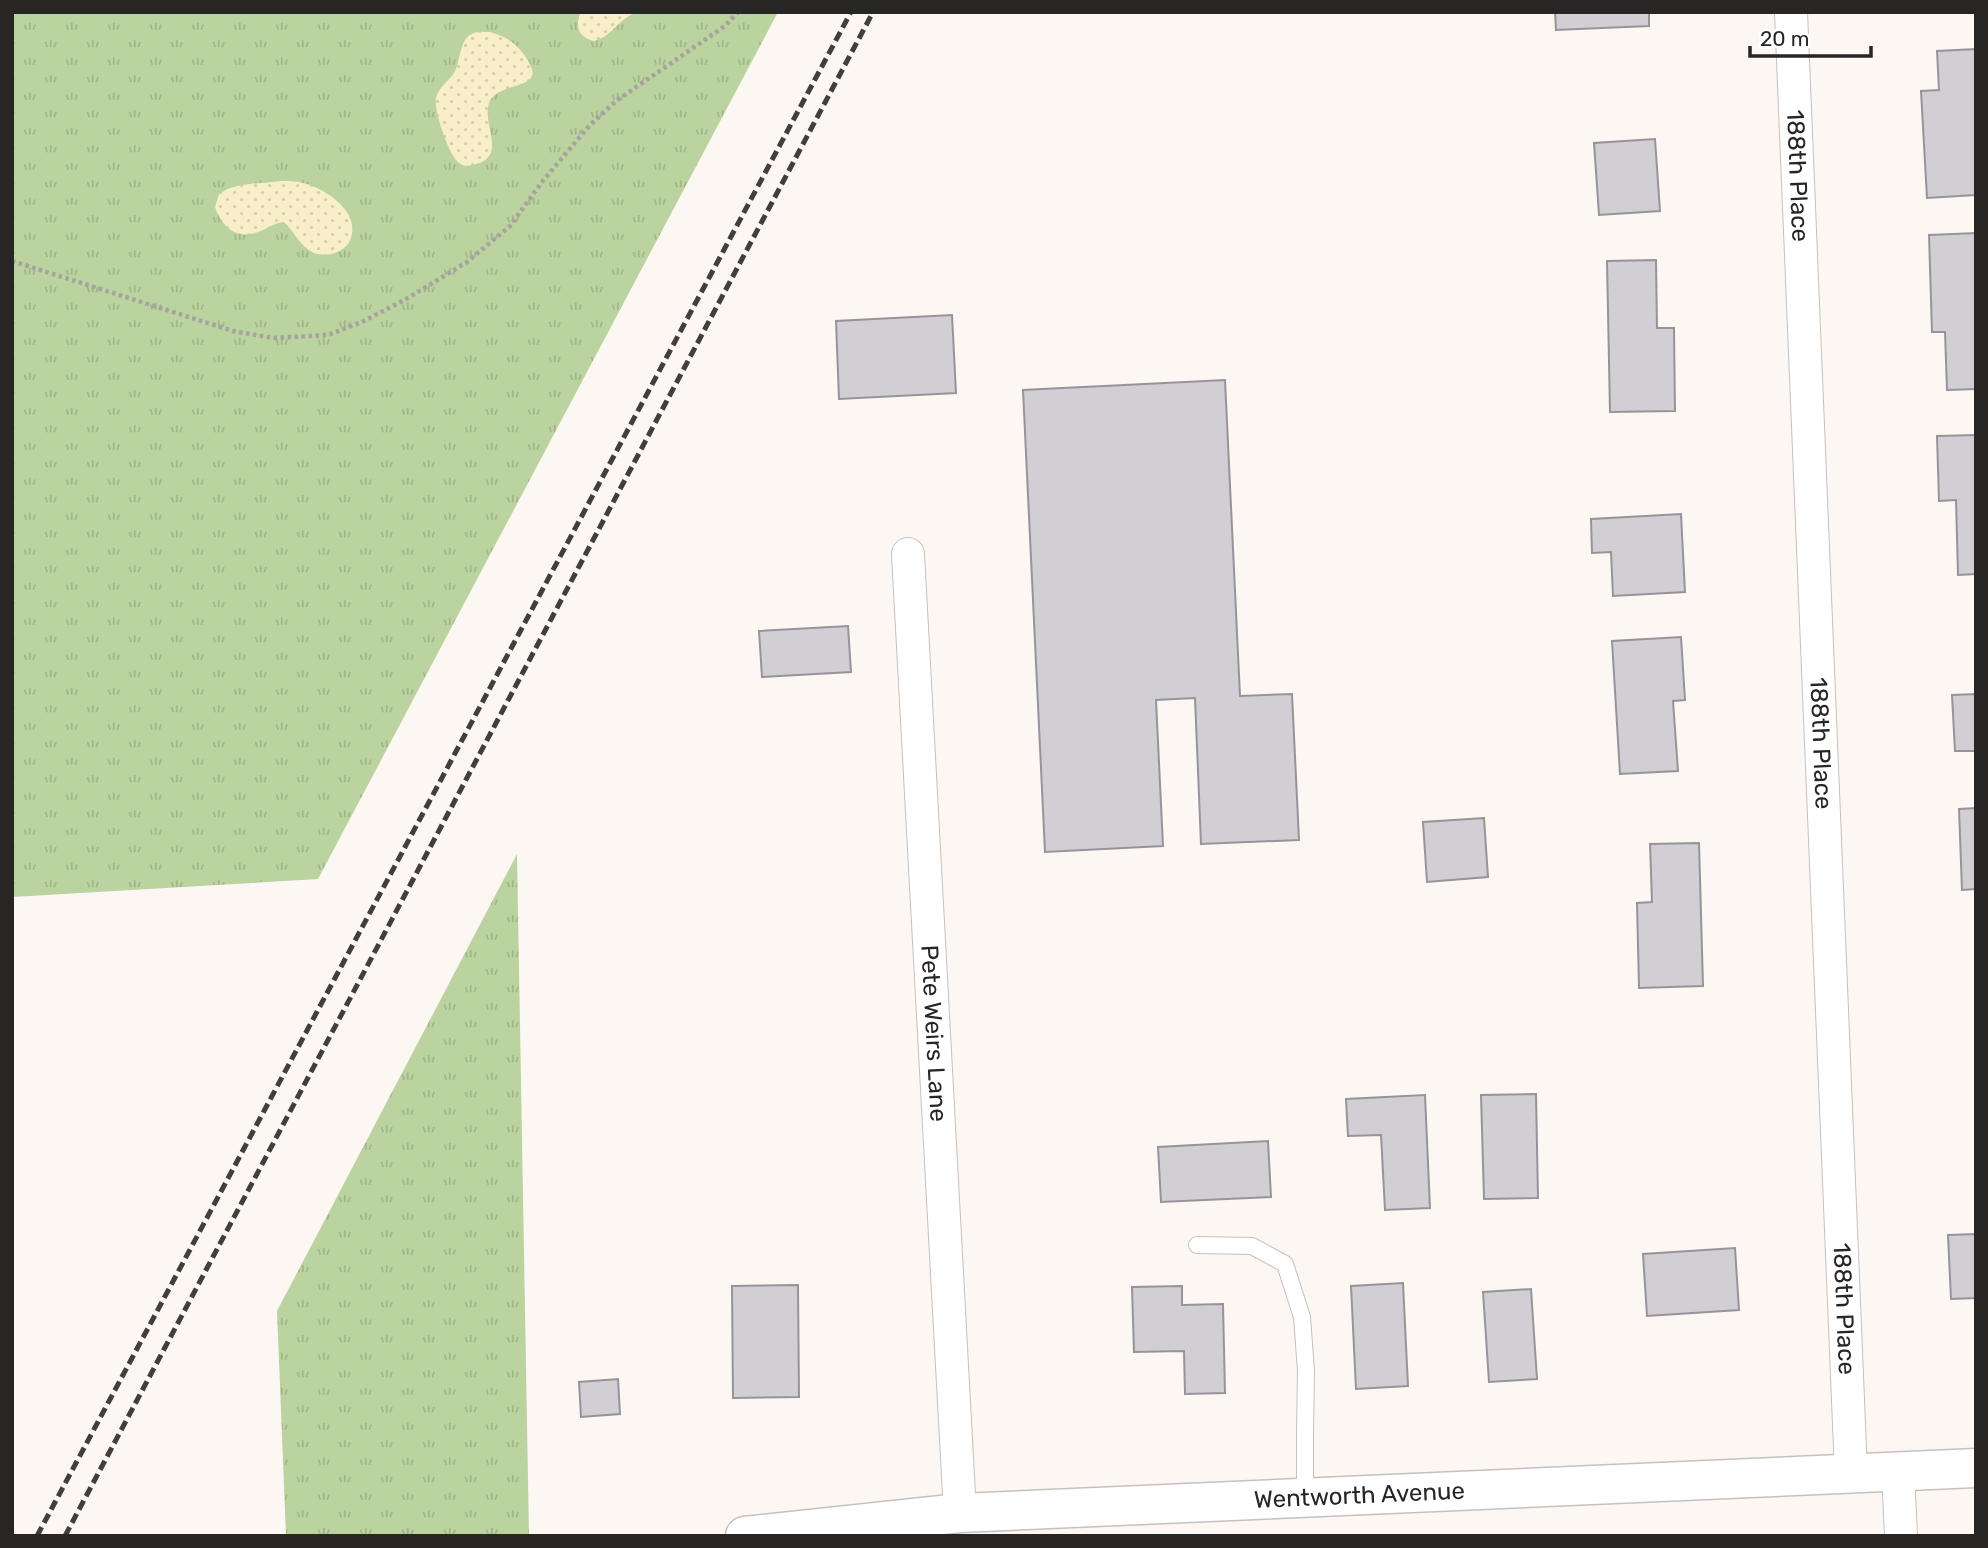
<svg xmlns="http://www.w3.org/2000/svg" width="1988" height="1548" font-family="Rubik,sans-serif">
	<defs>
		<pattern id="grass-tufts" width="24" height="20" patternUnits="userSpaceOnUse" patternTransform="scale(1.75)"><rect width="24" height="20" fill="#bbd39f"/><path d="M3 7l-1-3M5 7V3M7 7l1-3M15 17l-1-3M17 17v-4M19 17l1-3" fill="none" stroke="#a1b589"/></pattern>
		<pattern id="sand-dots" width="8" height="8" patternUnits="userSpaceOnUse" patternTransform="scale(1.75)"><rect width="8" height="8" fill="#f8efc9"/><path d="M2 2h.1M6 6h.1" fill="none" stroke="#d5cdac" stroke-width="1.8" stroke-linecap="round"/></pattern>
	</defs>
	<rect width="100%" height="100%" fill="#fdf7f4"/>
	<path fill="url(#grass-tufts)" d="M 12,12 L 778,12 L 318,879 L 12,897 Z
		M 517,854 L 529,1536 L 286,1536 L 277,1311 Z"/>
	<path fill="url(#sand-dots)" d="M 581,12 L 639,12 C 618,17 614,36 594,41 C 579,38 574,26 581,12 Z
		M 490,32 C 505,36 516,43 525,56 C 552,93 498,79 489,103 C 481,126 513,162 465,166 C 461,164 458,163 456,160 C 448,151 433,109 436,98 C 439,86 450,81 455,71 C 461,60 459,38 474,33 C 478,31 485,32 490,32 Z
		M 281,181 C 288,181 295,181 303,183 C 322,187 357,209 352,233 C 351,240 348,246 341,250 C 333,255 324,256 314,253 C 300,247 295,232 284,222 C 274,223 267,229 258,232 C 236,240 222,227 215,207 L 219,194 C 236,182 260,184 281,181 Z"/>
	<path fill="#d1cfd3" stroke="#969499" stroke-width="2" d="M 1555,12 L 1649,12 L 1649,26 L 1556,30 Z
		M 1976,49 L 1976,195 L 1927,198 L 1921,91 L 1939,90 L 1937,51 Z
		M 1655,139 L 1660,211 L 1599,215 L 1594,143 Z
		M 1976,233 L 1976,389 L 1947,390 L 1945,332 L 1932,332 L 1929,235 Z
		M 1656,260 L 1657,328 L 1674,328 L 1675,411 L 1610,412 L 1607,261 Z
		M 952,315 L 956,393 L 839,399 L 836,321 Z
		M 1225,380 L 1240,696 L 1292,694 L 1299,840 L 1201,844 L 1195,698 L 1156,700 L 1163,846 L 1045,852 L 1023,390 Z
		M 1976,435 L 1976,574 L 1958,575 L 1956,500 L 1939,501 L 1937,436 Z
		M 1681,514 L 1685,592 L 1613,596 L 1611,552 L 1592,553 L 1591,519 Z
		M 848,626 L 851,672 L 762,677 L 759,631 Z
		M 1681,637 L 1685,700 L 1673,701 L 1678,771 L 1620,774 L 1612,641 Z
		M 1976,694 L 1976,751 L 1955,751 L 1952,695 Z
		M 1976,808 L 1976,889 L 1962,890 L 1959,809 Z
		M 1484,818 L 1488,877 L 1427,882 L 1423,822 Z
		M 1699,843 L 1703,986 L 1639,988 L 1637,903 L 1652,902 L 1650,844 Z
		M 1536,1094 L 1538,1198 L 1484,1199 L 1481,1095 Z
		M 1425,1095 L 1430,1208 L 1385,1210 L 1381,1135 L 1348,1136 L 1346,1099 Z
		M 1268,1141 L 1271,1197 L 1161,1202 L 1158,1147 Z
		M 1976,1234 L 1976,1298 L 1951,1299 L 1948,1235 Z
		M 1735,1248 L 1739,1310 L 1647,1316 L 1643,1254 Z
		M 1403,1283 L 1408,1386 L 1356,1389 L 1351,1286 Z
		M 798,1285 L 799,1397 L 733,1398 L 732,1286 Z
		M 1182,1286 L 1182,1305 L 1223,1304 L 1225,1393 L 1185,1394 L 1184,1351 L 1134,1352 L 1132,1287 Z
		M 1531,1289 L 1537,1379 L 1489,1382 L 1483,1292 Z
		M 618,1379 L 620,1414 L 581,1417 L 579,1382 Z"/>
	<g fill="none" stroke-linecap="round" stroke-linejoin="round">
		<g stroke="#c6c0be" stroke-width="18">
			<path id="service" d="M 1197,1245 L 1252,1246 L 1285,1264 L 1302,1317 L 1306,1371 L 1305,1433 L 1305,1497"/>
		</g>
		<g stroke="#c6c0be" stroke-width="34">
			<g id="minor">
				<path id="s1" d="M 1791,12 L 1851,1473"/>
				<path id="s2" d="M 908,554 L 960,1513"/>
				<path d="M 1898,1471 L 1901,1536"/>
			</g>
		</g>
		<g stroke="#c6c0be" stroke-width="41">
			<g id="tertiary">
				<path id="s3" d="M 745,1536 L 960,1513 L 1976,1468"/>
			</g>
		</g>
		<path stroke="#a7a2a0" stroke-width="4.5" stroke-dasharray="3.5 3.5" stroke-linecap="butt" d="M 12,261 L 233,331 L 273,338 L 328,335 L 362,322 L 408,298 L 467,262 L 510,226 L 542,182 L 589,126 L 616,101 L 725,26 L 738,12"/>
		<use href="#service" stroke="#fff" stroke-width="16"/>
		<use href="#minor" stroke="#fff" stroke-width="32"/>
		<use href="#tertiary" stroke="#fff" stroke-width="38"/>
		<path stroke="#413e3e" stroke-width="5" stroke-dasharray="10 5" stroke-linecap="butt" d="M 37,1536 L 851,12
			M 65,1536 L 873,12"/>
	</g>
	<g text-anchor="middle" stroke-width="6" stroke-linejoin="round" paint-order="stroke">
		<g font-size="24" fill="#282525" stroke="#fff">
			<text dy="8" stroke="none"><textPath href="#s1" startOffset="164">188th Place</textPath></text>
			<text dy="8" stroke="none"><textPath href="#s1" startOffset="732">188th Place</textPath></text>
			<text dy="8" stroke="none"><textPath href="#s2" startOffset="480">Pete Weirs Lane</textPath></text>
			<text dy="8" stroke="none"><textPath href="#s1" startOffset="1298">188th Place</textPath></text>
			<text dy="8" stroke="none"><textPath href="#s3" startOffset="616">Wentworth Avenue</textPath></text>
		</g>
	</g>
	<rect width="1988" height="1548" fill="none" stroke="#282525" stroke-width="28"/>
	<path d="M1750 46v10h121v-10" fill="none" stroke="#282525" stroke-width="3.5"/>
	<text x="1760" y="46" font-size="21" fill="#282525" stroke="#ffffff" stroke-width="5" paint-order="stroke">20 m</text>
</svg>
